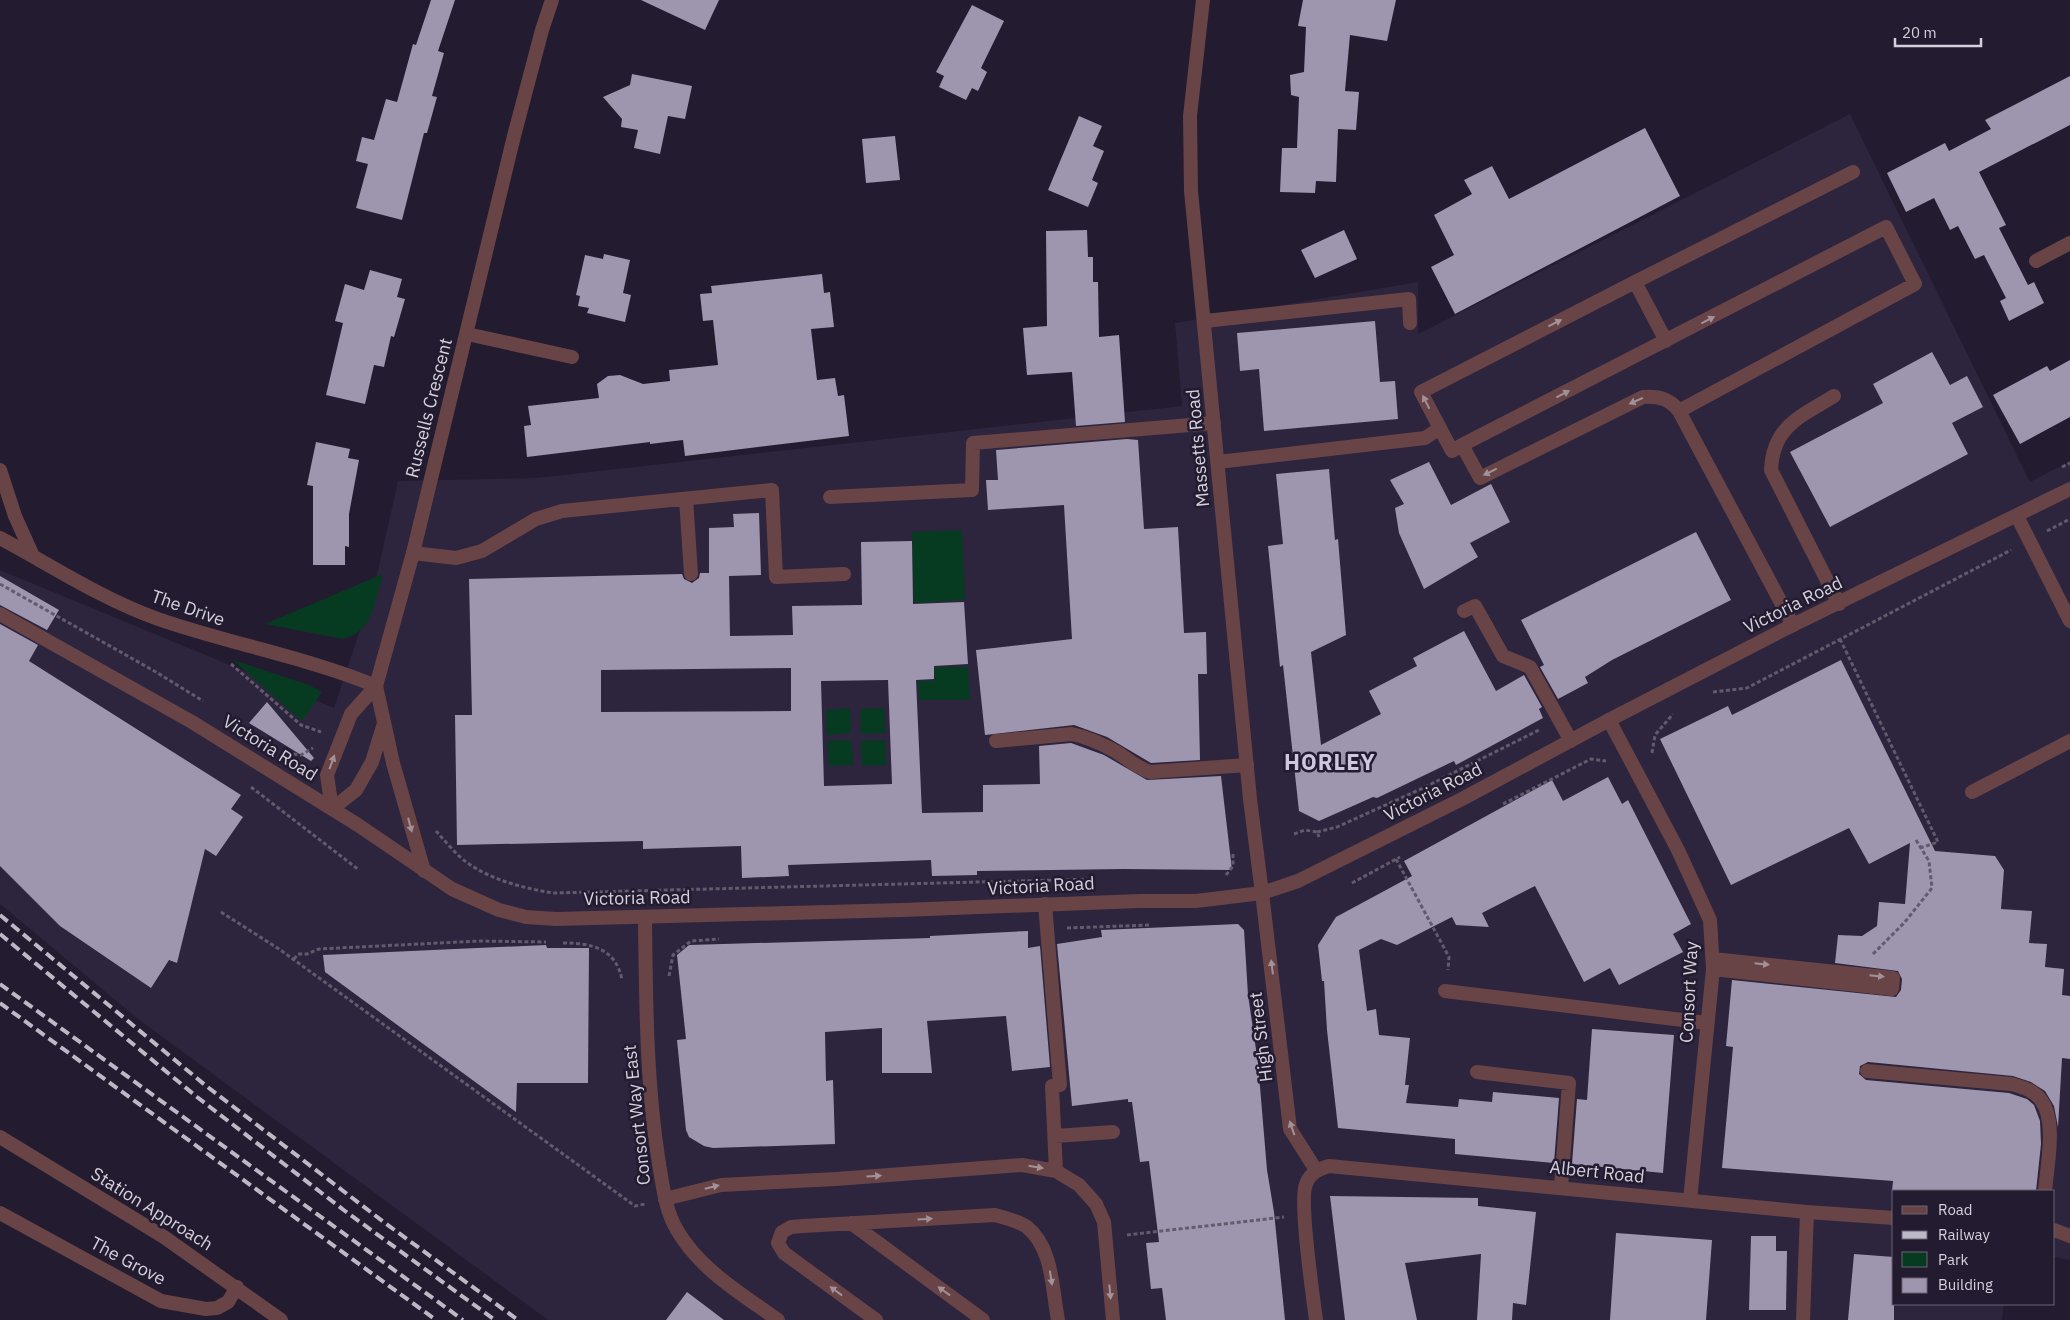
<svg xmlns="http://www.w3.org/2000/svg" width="2070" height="1320" font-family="'IBM Plex Sans',sans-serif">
	<rect width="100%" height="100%" fill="#231b2f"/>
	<path fill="#2d243d" d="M 1850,114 L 2030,482 L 2070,461 L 2070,1260 L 2054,1257 L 2054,1191 L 1894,1191 L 1894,1304 L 2004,1304 L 2002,1320 L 548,1320 L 138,1019 L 0,904 L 0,570 L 334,708 L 374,588 L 398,481 L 536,478 L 1182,406 L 1175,323 L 1418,282 L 1418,334 Z"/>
	<path fill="#073b21" d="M 962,530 L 965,600 L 914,603 L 912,532 Z
		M 383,574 C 374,602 374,631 343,639 L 265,624 Z
		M 233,660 L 309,685 L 322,692 L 302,721 Z
		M 934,667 L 968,667 L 970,700 L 919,700 L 918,681 L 935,681 Z
		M 850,708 L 851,733 L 827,735 L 826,710 Z
		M 884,708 L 885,733 L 861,734 L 860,709 Z
		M 851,740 L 853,765 L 829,766 L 827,741 Z
		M 885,740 L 886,765 L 862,766 L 861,741 Z"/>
	<path fill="#9e95af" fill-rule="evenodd" d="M 431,0 L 455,0 L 438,51 L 444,53 L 432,96 L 437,97 L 427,133 L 424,133 L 402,220 L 356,208 L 368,164 L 356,161 L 362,137 L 374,140 L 386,99 L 397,102 L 413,44 L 416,45 Z
		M 641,0 L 719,0 L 705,30 Z
		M 1303,0 L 1396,0 L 1387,41 L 1350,35 L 1345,91 L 1359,92 L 1356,130 L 1338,129 L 1336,182 L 1316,181 L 1315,193 L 1280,192 L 1282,148 L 1297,148 L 1299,97 L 1291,95 L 1290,75 L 1304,72 L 1306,27 L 1298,26 Z
		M 972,5 L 1004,21 L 981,68 L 987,72 L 978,91 L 972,88 L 966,100 L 939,87 L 944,76 L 936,72 Z
		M 632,74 L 692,86 L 685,119 L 668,116 L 660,154 L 634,148 L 638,130 L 621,127 L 622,119 L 603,97 L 630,85 Z
		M 2070,76 L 2070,125 L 1979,172 L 2006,225 L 1999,228 L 2028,285 L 2034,282 L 2044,303 L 2009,321 L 2000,301 L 2006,298 L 1984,255 L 1975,259 L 1958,226 L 1950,230 L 1934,198 L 1906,212 L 1887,173 L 1945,143 L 1949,151 L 1991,129 L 1985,120 Z
		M 1079,116 L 1102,126 L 1093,146 L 1104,151 L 1092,180 L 1098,183 L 1088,207 L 1048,190 Z
		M 1645,128 L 1680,196 L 1455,314 L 1431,267 L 1454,255 L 1434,215 L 1472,194 L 1464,180 L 1492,166 L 1509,199 Z
		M 895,136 L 900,180 L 866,183 L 862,139 Z
		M 1087,230 L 1088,257 L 1093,257 L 1093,282 L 1098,282 L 1099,337 L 1119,335 L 1125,422 L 1076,426 L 1072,372 L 1027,375 L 1023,328 L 1047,326 L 1046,231 Z
		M 1344,230 L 1357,259 L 1315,278 L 1301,250 Z
		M 604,254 L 630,260 L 623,293 L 631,295 L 625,322 L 587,313 L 589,308 L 578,306 L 580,296 L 576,295 L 585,255 L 603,259 Z
		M 370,270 L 402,279 L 397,297 L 405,299 L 394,337 L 391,336 L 384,367 L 374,365 L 365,404 L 326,395 L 343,323 L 335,321 L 345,284 L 364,290 Z
		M 822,274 L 824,293 L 830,292 L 834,327 L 811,329 L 817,380 L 835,378 L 838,396 L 844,395 L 849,436 L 685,456 L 683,440 L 650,444 L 650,442 L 527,457 L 524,426 L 531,425 L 528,406 L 599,398 L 597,384 L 608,376 L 620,375 L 643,384 L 670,381 L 669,370 L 718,365 L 713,320 L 703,321 L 700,294 L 712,293 L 711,286 Z
		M 1375,321 L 1380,382 L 1395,381 L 1398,419 L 1264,431 L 1259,369 L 1240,371 L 1237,333 Z
		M 1932,352 L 1950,385 L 1967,376 L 1983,407 L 1952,423 L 1968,454 L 1830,527 L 1790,452 L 1883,403 L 1873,384 Z
		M 2070,360 L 2070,417 L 2020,444 L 1993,395 L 2047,366 L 2050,371 Z
		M 1127,439 L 1138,440 L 1144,529 L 1178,527 L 1184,633 L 1206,632 L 1207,674 L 1198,674 L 1200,760 L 1151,763 L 1107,737 L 1074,725 L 985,735 L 976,650 L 1072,639 L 1064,505 L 988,510 L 986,480 L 998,480 L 996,450 Z
		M 316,442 L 350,449 L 348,458 L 359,460 L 349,514 L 349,547 L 345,546 L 345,565 L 313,565 L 313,486 L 307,485 Z
		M 1429,462 L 1451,505 L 1491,484 L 1510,522 L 1470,543 L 1478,557 L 1424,589 L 1399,533 L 1395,508 L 1404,504 L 1390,480 Z
		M 1329,469 L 1335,540 L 1338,539 L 1346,635 L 1311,652 L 1321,745 L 1381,714 L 1369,691 L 1417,666 L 1413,658 L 1464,631 L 1496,691 L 1524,675 L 1542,707 L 1539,709 L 1543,718 L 1456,765 L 1454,761 L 1377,798 L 1373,797 L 1319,821 L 1299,811 L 1283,665 L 1280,667 L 1268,546 L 1283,544 L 1276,474 Z
		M 759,513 L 761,575 L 729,576 L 730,636 L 793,635 L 792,606 L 862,605 L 861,542 L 912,541 L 913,604 L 964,602 L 968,664 L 934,666 L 934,679 L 916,680 L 922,813 L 983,812 L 983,785 L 1040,784 L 1039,746 L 1071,743 L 1104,755 L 1147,780 L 1221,776 L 1232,870 L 1123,869 L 977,871 L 977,875 L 932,876 L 931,860 L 788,865 L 789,876 L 742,878 L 741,846 L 643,849 L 643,841 L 457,845 L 455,715 L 472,715 L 469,579 L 682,574 L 684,579 L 692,583 L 699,578 L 700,573 L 709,573 L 709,528 L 734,527 L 733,514 ZM 791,668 L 791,711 L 601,712 L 601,670 ZM 888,680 L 892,784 L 824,786 L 821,681 Z
		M 1696,532 L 1731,600 L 1612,660 L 1585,677 L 1588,683 L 1558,699 L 1540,667 L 1544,665 L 1521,620 Z
		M 0,576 L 59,610 L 47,630 L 0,605 Z
		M 0,624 L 38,645 L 29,661 L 241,795 L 231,809 L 243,817 L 216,856 L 205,849 L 177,963 L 169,960 L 151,988 L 60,926 L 0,866 Z
		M 1841,660 L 1935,851 L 1995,856 L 2004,870 L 2001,909 L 2032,911 L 2029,943 L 2047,944 L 2045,967 L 2064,969 L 2062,995 L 2070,996 L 2070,1059 L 2062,1058 L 2058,1127 L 2054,1106 L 2045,1091 L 2031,1082 L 2013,1076 L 1868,1062 L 1860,1066 L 1859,1074 L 1866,1080 L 2009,1093 L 2027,1099 L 2034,1105 L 2040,1121 L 2041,1144 L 2036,1191 L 1892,1191 L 1893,1181 L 1722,1168 L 1733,1047 L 1726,1046 L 1732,980 L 1896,997 L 1901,990 L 1902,979 L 1898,971 L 1835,963 L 1838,935 L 1862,936 L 1877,926 L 1879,902 L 1905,904 L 1910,843 L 1869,864 L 1849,828 L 1731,885 L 1660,739 L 1728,706 L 1732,715 Z
		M 267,702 L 314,758 L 311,761 L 249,723 Z
		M 1608,777 L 1622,804 L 1628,800 L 1691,924 L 1673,934 L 1683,952 L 1619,985 L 1610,968 L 1584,982 L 1535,886 L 1482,913 L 1489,927 L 1456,925 L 1452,917 L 1397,945 L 1381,939 L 1359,950 L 1367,1011 L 1376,1009 L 1379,1035 L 1410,1038 L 1405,1085 L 1409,1085 L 1406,1103 L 1458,1107 L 1459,1099 L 1492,1102 L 1493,1092 L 1559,1098 L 1554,1163 L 1455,1154 L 1455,1139 L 1338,1128 L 1327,1030 L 1324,981 L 1322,981 L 1318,945 L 1336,917 L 1412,876 L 1404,861 L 1552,780 L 1563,801 Z
		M 1238,924 L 1244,930 L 1248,995 L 1258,1063 L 1267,1170 L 1274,1212 L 1285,1320 L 1166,1320 L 1162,1288 L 1151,1289 L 1146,1243 L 1159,1242 L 1149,1161 L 1140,1162 L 1132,1102 L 1128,1102 L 1128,1099 L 1072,1106 L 1057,944 L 1102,937 L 1101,930 Z
		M 1028,931 L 1028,948 L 1040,946 L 1050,1067 L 1012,1071 L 1006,1016 L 927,1021 L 932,1073 L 882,1073 L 882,1028 L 825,1032 L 826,1081 L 833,1080 L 835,1144 L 713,1148 L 704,1146 L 689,1137 L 686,1130 L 677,1040 L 686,1039 L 677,955 L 689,945 L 930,938 L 930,936 Z
		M 546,945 L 547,948 L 589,948 L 588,1083 L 517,1083 L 516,1112 L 325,972 L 323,955 Z
		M 1592,1029 L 1674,1035 L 1663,1173 L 1572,1164 L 1577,1099 L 1587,1100 Z
		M 1330,1196 L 1478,1198 L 1478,1206 L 1536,1212 L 1526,1305 L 1513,1303 L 1512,1320 L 1477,1320 L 1481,1254 L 1405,1263 L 1417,1320 L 1345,1320 Z
		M 1616,1233 L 1712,1240 L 1706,1320 L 1610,1320 Z
		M 1751,1236 L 1776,1236 L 1776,1251 L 1787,1251 L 1786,1310 L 1749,1310 Z
		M 1854,1254 L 1894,1257 L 1894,1320 L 1848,1320 Z
		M 687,1292 L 724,1320 L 666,1320 Z"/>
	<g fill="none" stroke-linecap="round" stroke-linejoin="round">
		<path stroke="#615b6c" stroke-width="3" stroke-dasharray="4 2.5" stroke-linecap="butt" d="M 2062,467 L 2070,463
			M 2047,531 L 2070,519
			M 0,584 L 156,672 L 203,701
			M 1840,639 L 1938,842 L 1920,848
			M 231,664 L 301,725 L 321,732
			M 1713,692 L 1747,688 L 2011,550
			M 287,753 L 301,755 L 313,748
			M 1652,753 L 1655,735 L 1673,714
			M 251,787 L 359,870
			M 1503,804 L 1591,759 L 1606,761
			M 436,831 C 446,842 457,856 469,864 C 494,881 524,888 553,893 L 1095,879
			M 1317,832 L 1337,827 L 1421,789 L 1541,729
			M 1294,834 L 1305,830 L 1317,832 L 1319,837
			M 1396,859 L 1449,957 L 1448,970
			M 1226,875 L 1233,866 L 1233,853
			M 1352,883 L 1400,857
			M 221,912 L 279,949 L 635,1206 L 645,1204
			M 1067,928 L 1150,925
			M 563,943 C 591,943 616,948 622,980
			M 1873,954 L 1904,923 L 1932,888 L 1929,861 L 1916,840
			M 294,959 L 298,954 L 307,954 L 319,949 L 479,941 L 546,942
			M 669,976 L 673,955 L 691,941 L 719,939
			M 1127,1235 L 1284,1217"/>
		<path stroke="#684447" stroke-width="14" d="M 1635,282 L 1853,172
			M 1205,321 L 1409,299 L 1410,323
			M 467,334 L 572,357
			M 1834,396 C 1800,417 1773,426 1771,470 L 1839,604
			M 1679,411 L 1915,284 L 1886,227 L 1462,445 L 1480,478 L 1643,397 C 1658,396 1669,398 1679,411 L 1793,625
			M 1462,445 L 1452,451 L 1421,392 L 1635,282 L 1666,341
			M 1218,462 L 1425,438 L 1440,428
			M 830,497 L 972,490 L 973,443 L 1214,423
			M 686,499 L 691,574
			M 413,553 L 456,558 L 482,551 L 536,519 L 562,511 L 772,490 L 776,577 L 844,574
			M 1464,611 L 1475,606 L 1503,656 L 1530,667 L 1571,741
			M 996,741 L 1072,734 C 1086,737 1100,743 1113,750 C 1126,757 1135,767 1150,772 L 1247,765
			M 1972,792 L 2070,741
			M 1045,904 L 1060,1085 L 1052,1086 L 1056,1171
			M 1713,969 L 1892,989 L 1893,978 L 1713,959
			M 1445,991 L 1707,1023
			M 1867,1071 L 2011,1084 C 2022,1087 2034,1090 2041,1100 C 2057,1121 2047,1166 2045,1191
			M 1477,1072 L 1569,1083 L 1561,1187
			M 1055,1136 L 1113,1132
			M 665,1199 L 721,1185 L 836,1179 L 1022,1165 L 1056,1171 L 1079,1185 L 1096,1204 L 1104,1222 L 1113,1320
			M 851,1223 L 983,1320
			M 876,1320 L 784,1253 L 778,1243 L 782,1232 L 791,1227 L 803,1226 L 995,1215 C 1005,1218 1019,1221 1027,1227 C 1053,1248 1052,1289 1058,1320
			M 1803,1320 L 1807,1212"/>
		<path stroke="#684447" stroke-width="14" d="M 1262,893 L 1290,1129 L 1316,1170"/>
		<path stroke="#684447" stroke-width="14" d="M 2036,261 L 2070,243
			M 0,470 L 15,516 L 33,556
			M 2017,516 L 2070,621
			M 0,538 C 52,566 102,599 158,619 C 230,644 306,657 376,686
			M 376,686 L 351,714 L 327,775 L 332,809 L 356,790 L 372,762 L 384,723
			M 1609,720 L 1678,850 L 1710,920 L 1713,969 L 1690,1200
			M 424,871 L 393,763 L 376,686 L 413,553 L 514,136 L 542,30 L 552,0
			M 645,917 C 646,999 646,1082 659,1164 C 663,1186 665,1210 677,1230 C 700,1270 742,1294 778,1320
			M 0,1137 L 164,1237 L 281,1320
			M 0,1213 L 161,1301 L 206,1309 L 217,1308 L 228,1302 L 237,1287
			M 2054,1230 L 2070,1236
			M 1316,1320 C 1313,1297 1299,1200 1306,1184 C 1310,1173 1319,1169 1329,1166 L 1807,1212 L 1894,1218"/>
		<path stroke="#684447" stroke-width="14" d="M 1203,0 L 1190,116 L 1191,191 L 1250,799 L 1262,893
			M 0,614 L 192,722 L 358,825 L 452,889 L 499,910 L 526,917 L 556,919 L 902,910 L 1140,901 L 1196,901 L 1262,893 L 1298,881 L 1464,798 L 1609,720 L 1793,625 L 2070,489"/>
		<path stroke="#bdb8c6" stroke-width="4" stroke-dasharray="10 5" stroke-linecap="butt" d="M 0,915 L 205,1085 L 385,1223 L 518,1320
			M 0,934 L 197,1097 L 345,1211 L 495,1320
			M 0,984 L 463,1320
			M 0,1003 L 436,1320"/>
	</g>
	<defs><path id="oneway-solid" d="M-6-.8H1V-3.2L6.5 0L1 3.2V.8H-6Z" transform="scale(1.25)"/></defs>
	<g fill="#a3919a">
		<use href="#oneway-solid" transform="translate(1708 320) rotate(-27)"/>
		<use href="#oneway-solid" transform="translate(1555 323) rotate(-27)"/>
		<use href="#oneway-solid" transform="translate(1563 394) rotate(-27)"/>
		<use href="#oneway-solid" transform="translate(1636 401) rotate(156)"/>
		<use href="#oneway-solid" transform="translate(1426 402) rotate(-117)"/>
		<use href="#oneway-solid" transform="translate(1490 472) rotate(154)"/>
		<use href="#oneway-solid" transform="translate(332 762) rotate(-70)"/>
		<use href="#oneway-solid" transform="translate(410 825) rotate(75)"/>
		<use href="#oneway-solid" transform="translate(1762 964) rotate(6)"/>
		<use href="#oneway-solid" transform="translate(1272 967) rotate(-97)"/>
		<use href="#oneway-solid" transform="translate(1877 976) rotate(6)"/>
		<use href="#oneway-solid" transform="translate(1292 1128) rotate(-109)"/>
		<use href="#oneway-solid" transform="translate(1036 1167) rotate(9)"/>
		<use href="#oneway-solid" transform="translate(874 1176) rotate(-4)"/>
		<use href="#oneway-solid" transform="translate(712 1187) rotate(-14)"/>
		<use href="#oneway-solid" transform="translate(925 1219) rotate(-3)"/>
		<use href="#oneway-solid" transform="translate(1051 1278) rotate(81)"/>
		<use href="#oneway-solid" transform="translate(836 1291) rotate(-144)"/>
		<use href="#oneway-solid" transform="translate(944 1291) rotate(-144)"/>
		<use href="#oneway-solid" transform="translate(1110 1292) rotate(85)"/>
	</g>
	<g text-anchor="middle" stroke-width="5" stroke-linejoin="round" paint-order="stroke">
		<g font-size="18" fill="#d4d0dd" stroke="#231b2f">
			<text transform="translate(429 408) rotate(-76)" y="6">Russells Crescent</text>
			<text transform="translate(1198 448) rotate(-95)" y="6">Massetts Road</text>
			<text transform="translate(1793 605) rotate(-26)" y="6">Victoria Road</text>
			<text transform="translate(188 608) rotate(19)" y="6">The Drive</text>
			<text transform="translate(270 748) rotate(32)" y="6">Victoria Road</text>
			<text transform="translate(1433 792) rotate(-27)" y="6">Victoria Road</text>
			<text transform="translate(1041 886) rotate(-3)" y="6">Victoria Road</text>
			<text transform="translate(637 898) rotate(-1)" y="6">Victoria Road</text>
			<text transform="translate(1689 992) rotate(-87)" y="6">Consort Way</text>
			<text transform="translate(1261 1037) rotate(-97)" y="6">High Street</text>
			<text transform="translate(637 1115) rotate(-96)" y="6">Consort Way East</text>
			<text transform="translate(1597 1172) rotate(6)" y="6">Albert Road</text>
			<text transform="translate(152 1209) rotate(32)" y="6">Station Approach</text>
			<text transform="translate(128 1261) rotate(28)" y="6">The Grove</text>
		</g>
		<g font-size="22" font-weight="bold" letter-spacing="1" fill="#cfc6e1" stroke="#231b2f">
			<text x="1330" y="770">HORLEY</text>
		</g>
	</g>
	<rect x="1892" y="1190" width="162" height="115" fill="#231b2f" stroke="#6a6375"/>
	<rect x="1902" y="1206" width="25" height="8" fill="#684447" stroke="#6a6375"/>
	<text x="1938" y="1215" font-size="15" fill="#d4d0dd">Road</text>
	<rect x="1902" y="1231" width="25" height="8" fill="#bdb8c6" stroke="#6a6375"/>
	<text x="1938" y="1240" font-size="15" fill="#d4d0dd">Railway</text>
	<rect x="1902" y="1252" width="25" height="15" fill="#073b21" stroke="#6a6375"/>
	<text x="1938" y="1265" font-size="15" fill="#d4d0dd">Park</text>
	<rect x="1902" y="1278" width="25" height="15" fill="#9e95af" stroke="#6a6375"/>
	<text x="1938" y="1290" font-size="15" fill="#d4d0dd">Building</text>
	<path d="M1895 38v8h86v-8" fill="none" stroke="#d4d0dd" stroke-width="2.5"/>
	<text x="1902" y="38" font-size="15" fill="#d4d0dd" stroke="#231b2f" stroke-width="4" paint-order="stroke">20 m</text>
</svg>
